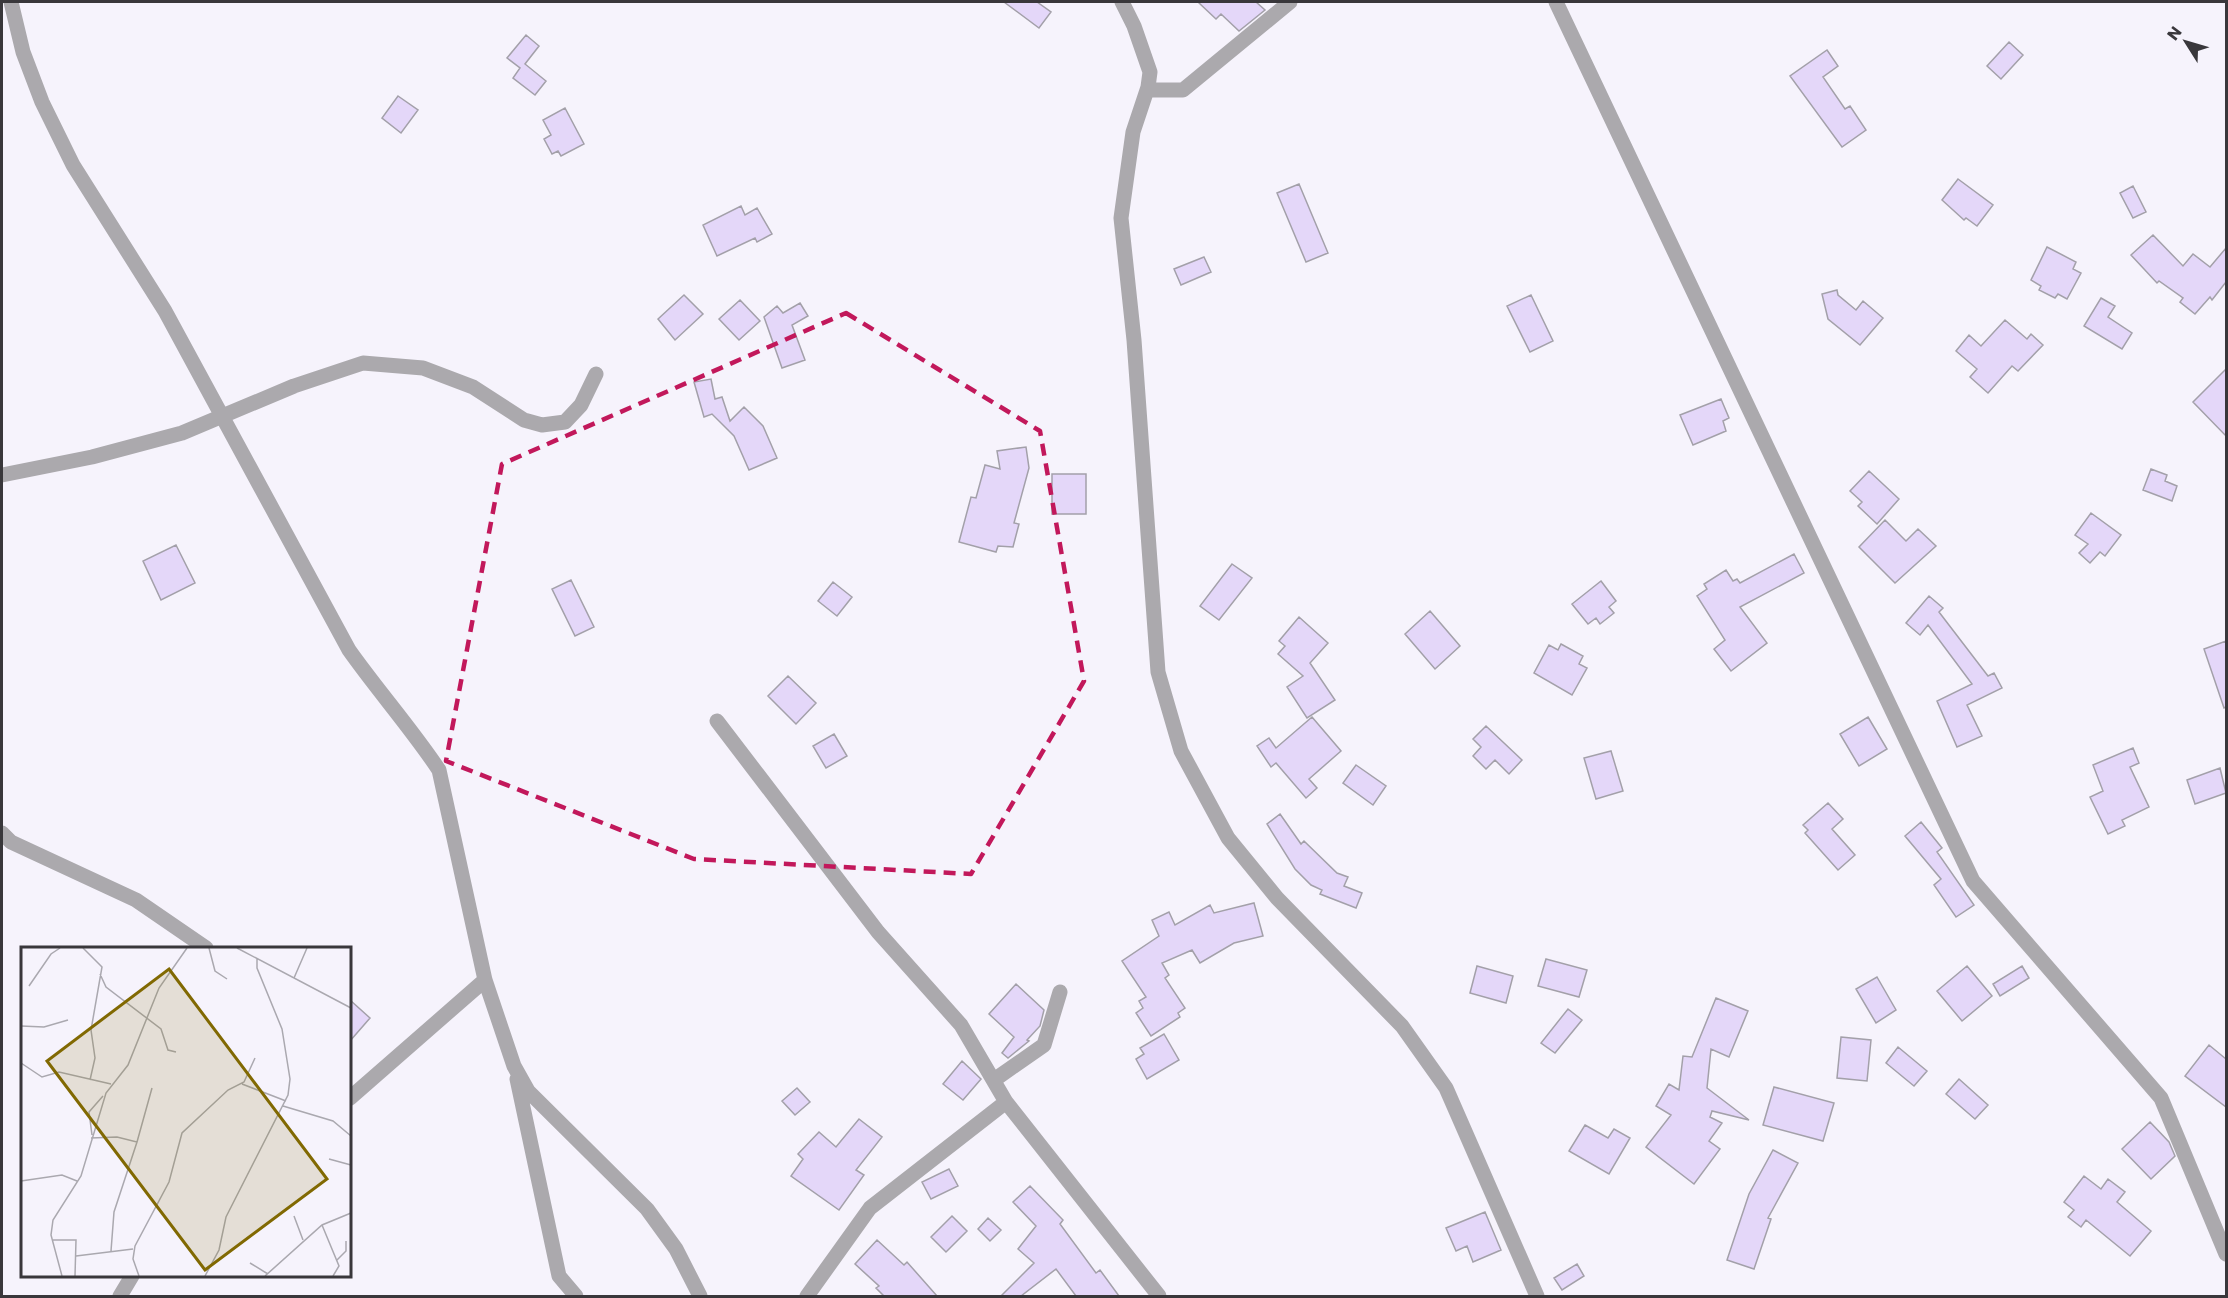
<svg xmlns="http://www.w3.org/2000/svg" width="2228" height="1298" font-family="Poppins,sans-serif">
	<rect width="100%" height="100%" fill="#f6f3fc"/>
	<path fill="#e4d7f9" stroke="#a3a0a9" stroke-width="1.5" d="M 1004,2 L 1037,2 L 1051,12 L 1039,28 Z
		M 1198,2 L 1256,2 L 1265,10 L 1239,31 L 1221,14 L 1216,19 Z
		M 526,35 L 539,46 L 525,64 L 546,81 L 535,95 L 513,78 L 520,68 L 507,58 Z
		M 2009,42 L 2023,55 L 2001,79 L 1987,66 Z
		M 1827,50 L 1838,66 L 1823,77 L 1845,109 L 1850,106 L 1866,130 L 1842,147 L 1790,76 Z
		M 398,96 L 418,110 L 401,133 L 382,118 Z
		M 565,108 L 584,144 L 561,156 L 558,151 L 552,154 L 544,139 L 551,135 L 543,120 Z
		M 1958,179 L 1993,205 L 1977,226 L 1966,218 L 1964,220 L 1942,200 Z
		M 1299,184 L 1328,253 L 1306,262 L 1277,193 Z
		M 2133,186 L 2146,212 L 2133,218 L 2120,193 Z
		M 741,206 L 745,215 L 757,208 L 772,234 L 757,242 L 755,238 L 717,256 L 703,225 Z
		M 2153,235 L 2183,266 L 2193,254 L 2210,267 L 2226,248 L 2226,282 L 2212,300 L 2210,297 L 2195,314 L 2180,302 L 2183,298 L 2159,281 L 2157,283 L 2131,255 Z
		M 2047,247 L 2076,262 L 2073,269 L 2081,273 L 2067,299 L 2058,294 L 2055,298 L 2039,290 L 2041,286 L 2031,280 Z
		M 1204,257 L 1211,272 L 1181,285 L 1174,269 Z
		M 1837,290 L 1838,295 L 1856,310 L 1863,301 L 1883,318 L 1860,345 L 1828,319 L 1822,294 Z
		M 684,295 L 703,314 L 675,340 L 658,319 Z
		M 1531,295 L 1553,341 L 1530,352 L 1507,306 Z
		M 2101,298 L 2115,306 L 2108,317 L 2132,333 L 2122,349 L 2084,326 Z
		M 740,300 L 760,321 L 739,340 L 719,319 Z
		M 800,303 L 808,316 L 792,325 L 805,360 L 782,368 L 764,317 L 777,306 L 783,313 Z
		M 2005,320 L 2027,339 L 2031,334 L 2043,345 L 2018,371 L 2012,366 L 1988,393 L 1970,377 L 1977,369 L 1956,351 L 1969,335 L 1981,346 Z
		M 2226,369 L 2226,436 L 2193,402 Z
		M 711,379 L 715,399 L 722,397 L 730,421 L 744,407 L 763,426 L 777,458 L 749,470 L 734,436 L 712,414 L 704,417 L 694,382 Z
		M 1721,399 L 1729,418 L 1723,421 L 1726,431 L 1693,445 L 1680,415 Z
		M 1026,447 L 1029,468 L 1014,523 L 1019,524 L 1013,547 L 998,546 L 996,552 L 959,542 L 971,497 L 976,498 L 985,465 L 1000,469 L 997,451 Z
		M 2151,469 L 2167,475 L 2165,481 L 2177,486 L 2172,501 L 2143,490 Z
		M 1869,471 L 1899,499 L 1877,524 L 1858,506 L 1862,502 L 1850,491 Z
		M 1052,474 L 1086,474 L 1086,514 L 1052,514 Z
		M 2091,513 L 2121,535 L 2105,556 L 2100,552 L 2090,563 L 2079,553 L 2088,544 L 2075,535 Z
		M 1885,520 L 1906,541 L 1918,529 L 1936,546 L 1895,583 L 1859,547 Z
		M 176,545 L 195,583 L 161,600 L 143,561 Z
		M 1794,554 L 1804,573 L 1740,607 L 1767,643 L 1731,671 L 1714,649 L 1725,640 L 1697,596 L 1707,589 L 1704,584 L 1726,570 L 1733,581 L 1737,579 L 1740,583 Z
		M 1232,564 L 1252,578 L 1219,620 L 1200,606 Z
		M 571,580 L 594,627 L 575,636 L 552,589 Z
		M 1601,581 L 1616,601 L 1609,607 L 1614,613 L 1600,624 L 1596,618 L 1588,624 L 1572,604 Z
		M 833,582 L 852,597 L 837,616 L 818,601 Z
		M 1929,596 L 1943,608 L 1939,612 L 1988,676 L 1994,673 L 2002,688 L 1967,705 L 1982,736 L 1957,747 L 1937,701 L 1972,684 L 1928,625 L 1920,635 L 1906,623 Z
		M 1430,611 L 1460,646 L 1435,669 L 1405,634 Z
		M 1299,617 L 1328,643 L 1310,663 L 1335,700 L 1307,718 L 1287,687 L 1303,676 L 1278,654 L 1285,646 L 1279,641 Z
		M 2226,641 L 2226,707 L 2224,708 L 2204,649 Z
		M 1561,644 L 1583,656 L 1579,664 L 1587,668 L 1572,695 L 1534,673 L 1549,645 L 1558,650 Z
		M 788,676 L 816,703 L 796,724 L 768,696 Z
		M 1312,717 L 1341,751 L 1309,779 L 1317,788 L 1306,798 L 1276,763 L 1271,767 L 1257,746 L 1269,738 L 1276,748 Z
		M 1868,717 L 1887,749 L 1859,766 L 1840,734 Z
		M 1486,726 L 1522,760 L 1509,774 L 1495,760 L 1486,769 L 1473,756 L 1481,747 L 1473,739 Z
		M 834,734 L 847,756 L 826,768 L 813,746 Z
		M 2133,748 L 2139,763 L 2130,767 L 2149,807 L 2122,820 L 2125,826 L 2108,834 L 2090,797 L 2103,791 L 2093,765 Z
		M 1611,751 L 1623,791 L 1596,799 L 1584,758 Z
		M 1356,765 L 1386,786 L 1373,805 L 1343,783 Z
		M 2220,768 L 2226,793 L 2195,804 L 2187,780 Z
		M 1828,803 L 1843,819 L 1832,829 L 1855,855 L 1838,870 L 1805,833 L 1808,830 L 1803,825 Z
		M 1280,814 L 1301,844 L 1304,841 L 1337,873 L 1348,877 L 1344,886 L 1362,893 L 1356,908 L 1320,894 L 1322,890 L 1311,885 L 1295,869 L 1267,824 Z
		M 1921,822 L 1942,848 L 1937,852 L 1974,905 L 1956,917 L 1934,885 L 1941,879 L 1905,836 Z
		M 1254,903 L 1263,936 L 1234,943 L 1200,963 L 1192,950 L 1162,963 L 1169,975 L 1165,978 L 1185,1008 L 1178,1013 L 1180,1017 L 1151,1036 L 1136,1013 L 1143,1008 L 1139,1001 L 1146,997 L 1122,961 L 1159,936 L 1152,920 L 1169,912 L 1175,925 L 1210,905 L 1214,913 Z
		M 1546,959 L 1587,970 L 1579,997 L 1538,986 Z
		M 1477,966 L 1513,976 L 1506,1003 L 1470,993 Z
		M 1967,966 L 1992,996 L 1962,1021 L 1937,991 Z
		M 2022,966 L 2029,978 L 2000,996 L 1993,984 Z
		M 1877,977 L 1896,1010 L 1876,1023 L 1856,989 Z
		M 1016,984 L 1044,1010 L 1040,1026 L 1027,1040 L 1029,1041 L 1008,1058 L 1002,1053 L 1014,1037 L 989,1014 Z
		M 1716,998 L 1748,1011 L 1729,1057 L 1711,1049 L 1707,1088 L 1749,1120 L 1712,1111 L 1710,1117 L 1722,1123 L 1709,1141 L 1720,1149 L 1694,1184 L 1646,1147 L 1671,1115 L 1656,1106 L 1669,1084 L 1679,1090 L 1683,1056 L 1692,1057 Z
		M 350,1000 L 370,1018 L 350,1041 Z
		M 1568,1009 L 1582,1020 L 1555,1053 L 1541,1043 Z
		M 1164,1034 L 1179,1060 L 1147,1079 L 1136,1059 L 1144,1054 L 1140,1048 Z
		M 1841,1037 L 1871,1040 L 1867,1081 L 1837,1078 Z
		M 2209,1045 L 2226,1059 L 2226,1107 L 2185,1076 Z
		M 1898,1047 L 1927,1071 L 1914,1086 L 1886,1063 Z
		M 962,1061 L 981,1079 L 963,1100 L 943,1084 Z
		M 1959,1079 L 1988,1105 L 1975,1119 L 1946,1094 Z
		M 1774,1087 L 1834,1103 L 1823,1141 L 1763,1125 Z
		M 797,1088 L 810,1102 L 795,1115 L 782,1101 Z
		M 859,1119 L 882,1137 L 856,1170 L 864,1175 L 839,1210 L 791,1176 L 803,1159 L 798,1154 L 819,1132 L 836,1147 Z
		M 2150,1122 L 2169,1142 L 2175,1156 L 2151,1179 L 2122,1149 Z
		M 1585,1125 L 1608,1138 L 1614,1129 L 1630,1138 L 1609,1174 L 1569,1151 Z
		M 1773,1150 L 1798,1163 L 1768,1218 L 1771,1219 L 1754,1269 L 1727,1260 L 1749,1194 Z
		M 949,1169 L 958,1186 L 931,1199 L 922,1182 Z
		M 2084,1176 L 2101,1189 L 2108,1179 L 2125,1192 L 2117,1202 L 2151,1231 L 2130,1256 L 2086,1220 L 2081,1227 L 2068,1217 L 2074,1210 L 2064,1202 Z
		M 1030,1186 L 1063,1220 L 1060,1224 L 1096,1273 L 1100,1270 L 1119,1296 L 1076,1296 L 1056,1269 L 1021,1296 L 1001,1296 L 1034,1263 L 1018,1249 L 1036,1226 L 1013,1202 Z
		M 1485,1212 L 1501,1250 L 1473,1262 L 1467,1246 L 1456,1251 L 1446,1228 Z
		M 952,1216 L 967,1231 L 946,1252 L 931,1237 Z
		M 988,1218 L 1001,1230 L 990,1241 L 978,1229 Z
		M 877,1240 L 904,1265 L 907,1262 L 937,1296 L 884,1296 L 876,1288 L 879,1286 L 855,1264 Z
		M 1577,1264 L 1584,1276 L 1562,1290 L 1554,1278 Z"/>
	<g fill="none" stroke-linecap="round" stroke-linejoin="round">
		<path stroke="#aba9ad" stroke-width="15" d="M 11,2 L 23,52 L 42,102 L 73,165 L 165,311 L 349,650 C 378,691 411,728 439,770 L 485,980 L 514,1066 L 528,1091 L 647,1209 L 676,1249 L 700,1296
			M 1122,2 L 1134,26 L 1150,72 L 1148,87 L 1133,132 L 1121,218 L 1134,340 L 1158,672 L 1181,751 L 1228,838 L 1277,898 L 1402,1026 L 1446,1088 L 1537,1296
			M 1556,2 L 1973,881 L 2161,1098 L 2226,1254
			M 1147,90 L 1183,90 L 1290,2
			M 2,475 L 92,457 L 182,433 L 294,386 L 363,363 L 423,368 L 473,387 L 524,420 L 542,425 L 565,422 L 581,405 L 596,374
			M 717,721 L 878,932 L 961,1025 L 1006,1102
			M 2,833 L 11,842 L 136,900 L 206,948
			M 517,1079 L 559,1276 L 576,1296
			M 994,1080 L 1044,1045 L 1060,992
			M 350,1098 L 485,980
			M 120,1296 L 132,1276
			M 807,1296 L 870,1208 L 1006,1102 L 1159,1296"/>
	</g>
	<path fill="none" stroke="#c2185b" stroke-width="4.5" stroke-dasharray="12 8" stroke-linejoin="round" d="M 846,313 L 1040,431 L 1084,681 L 971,874 L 694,859 L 446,761 L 502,464 Z"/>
	<g transform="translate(21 947)">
		<rect width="330" height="330" fill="#f6f3fc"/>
		<path fill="none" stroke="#aaa8af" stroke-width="1.5" d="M 62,1 L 81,20 L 70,83 L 74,111 L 69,133M 188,1 L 194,24 L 206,32M 216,1 L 330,61M 79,27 L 85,40 L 140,82 L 147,103 L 155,105M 273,31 L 286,1M 8,39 L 30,7 L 39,1M 0,79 L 23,80 L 47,73M 0,116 L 21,130 L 38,125 L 90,137M 221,137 L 265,154M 262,159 L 312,174 L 330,189M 71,188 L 68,165 L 82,149M 70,191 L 96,190 L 116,195 L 93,265 L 90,304M 116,195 L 131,141M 308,212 L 330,218M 0,234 L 41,228 L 56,234M 273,269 L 282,293M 301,278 L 318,319 L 312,329M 32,293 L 55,293 L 54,329M 55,309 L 112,302M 316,313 L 325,304 L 325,294M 229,316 L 247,327M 41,329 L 30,288 L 32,273 L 60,229 L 85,146 L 107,118 L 138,41 L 166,1M 118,329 L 112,312 L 114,299 L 148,235 L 161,186 L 207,143 L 223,135 L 234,111M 184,329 L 198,303 L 205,270 L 267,148 L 269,132 L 261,82 L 236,21 L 236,11M 244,329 L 301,278 L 330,266"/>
		<path fill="#816902" fill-opacity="0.15" stroke="#816902" stroke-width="3" d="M 148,22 L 306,232 L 184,323 L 26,114 Z"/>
		<rect width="330" height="330" fill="none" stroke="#39373b" stroke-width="3"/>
	</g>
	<rect width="2228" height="1298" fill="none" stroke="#39373b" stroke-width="6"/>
	<g transform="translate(2186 42) rotate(307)" stroke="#f6f3fc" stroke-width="4.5" paint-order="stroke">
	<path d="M0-4.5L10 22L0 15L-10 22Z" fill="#39373b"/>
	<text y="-9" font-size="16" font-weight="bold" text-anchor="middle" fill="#39373b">N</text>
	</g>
</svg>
